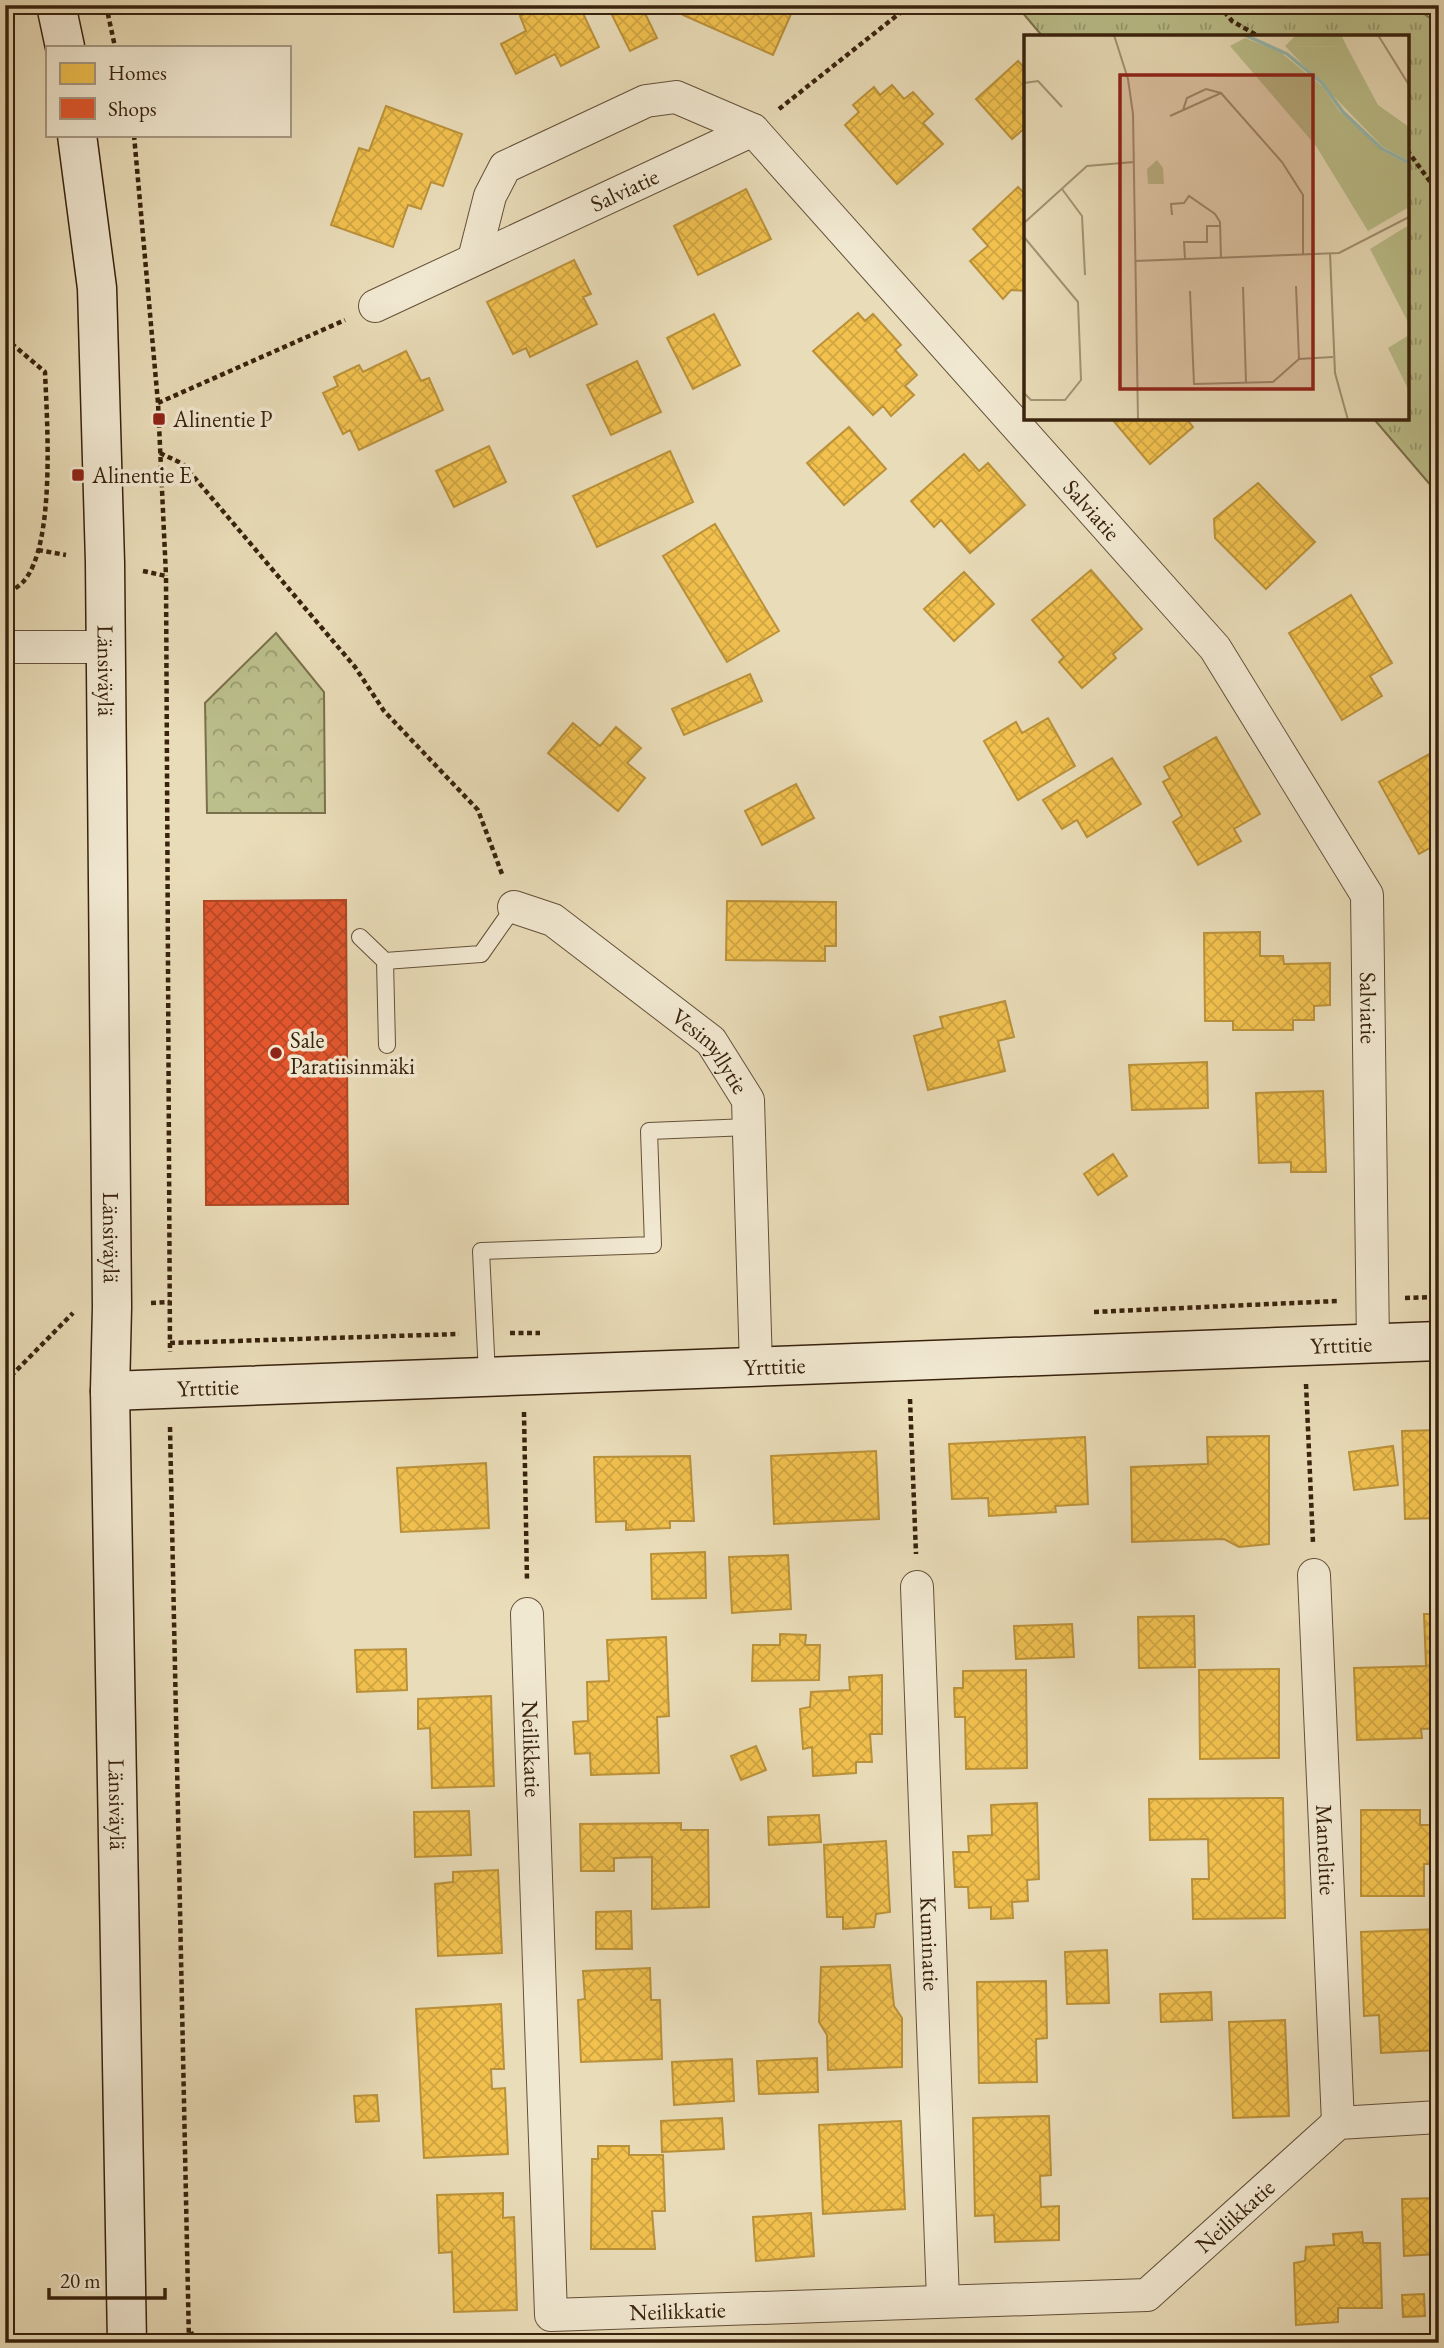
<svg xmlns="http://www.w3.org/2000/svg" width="1444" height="2348" font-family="'EB Garamond',serif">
	<defs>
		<pattern id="grass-tufts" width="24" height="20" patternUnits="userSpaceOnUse" patternTransform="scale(1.75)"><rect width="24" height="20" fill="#bbbf8b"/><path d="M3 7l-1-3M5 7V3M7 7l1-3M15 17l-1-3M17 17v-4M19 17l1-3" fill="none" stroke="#999b70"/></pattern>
		<pattern id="park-crowns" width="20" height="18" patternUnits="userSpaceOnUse" patternTransform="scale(1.75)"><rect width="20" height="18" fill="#bbbf8b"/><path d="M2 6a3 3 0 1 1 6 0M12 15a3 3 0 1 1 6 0" fill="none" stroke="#999b70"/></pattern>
		<pattern id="homes-cross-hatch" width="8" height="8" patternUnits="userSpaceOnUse" patternTransform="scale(1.75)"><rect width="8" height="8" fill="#f2c14e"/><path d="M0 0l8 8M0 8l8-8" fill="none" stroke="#d0a643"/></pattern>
		<pattern id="shops-cross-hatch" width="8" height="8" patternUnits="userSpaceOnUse" patternTransform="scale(1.75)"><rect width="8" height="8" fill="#e4572e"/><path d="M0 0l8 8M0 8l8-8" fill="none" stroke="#ba4826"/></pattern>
	</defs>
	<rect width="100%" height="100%" fill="#e9dcb8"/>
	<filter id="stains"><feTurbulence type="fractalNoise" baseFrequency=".00286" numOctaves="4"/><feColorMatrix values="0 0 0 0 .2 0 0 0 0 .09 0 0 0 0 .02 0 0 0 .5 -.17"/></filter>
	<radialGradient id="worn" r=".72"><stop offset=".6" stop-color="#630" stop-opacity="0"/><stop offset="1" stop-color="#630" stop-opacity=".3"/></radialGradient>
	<path fill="url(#grass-tufts)" stroke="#7a704c" stroke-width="2" d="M 1016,5 L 1411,5 L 1439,24 L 1439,495 L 1373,418 L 1407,418 L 1407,37 L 1043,37 Z"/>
	<path fill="url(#park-crowns)" stroke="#7a704c" stroke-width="2" d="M 276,633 L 324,692 L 325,813 L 207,813 L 205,703 Z"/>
	<path fill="url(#homes-cross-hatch)" stroke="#ba913a" stroke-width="2" d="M 541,5 L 579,5 L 599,47 L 561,66 L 555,54 L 516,74 L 501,44 L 526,31 L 520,16 Z
		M 607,5 L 641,5 L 657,38 L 630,51 Z
		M 688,5 L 795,5 L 773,55 L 683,15 Z
		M 1018,61 L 1026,70 L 1026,127 L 1012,139 L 976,99 Z
		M 892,85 L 904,99 L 913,92 L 933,114 L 923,123 L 943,144 L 897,184 L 845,125 L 859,112 L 853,105 L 874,87 L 880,95 Z
		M 386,106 L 462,134 L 443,186 L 431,182 L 421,209 L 408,205 L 393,247 L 331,225 L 359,148 L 369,151 Z
		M 1018,187 L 1026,195 L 1026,291 L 1011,290 L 1003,299 L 970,261 L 988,246 L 973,229 Z
		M 746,189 L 771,239 L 698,275 L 674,226 Z
		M 574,260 L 591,294 L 583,297 L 597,324 L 530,357 L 526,348 L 513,354 L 487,302 Z
		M 858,313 L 865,321 L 873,314 L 901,345 L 895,350 L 917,375 L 905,386 L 914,395 L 891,416 L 883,406 L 873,415 L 813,351 Z
		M 714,314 L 740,365 L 693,389 L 667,338 Z
		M 406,351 L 421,381 L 429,378 L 443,410 L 359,450 L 350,430 L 343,434 L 323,393 L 338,386 L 334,377 L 359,365 L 363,372 Z
		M 637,361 L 661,412 L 611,435 L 587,385 Z
		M 1111,418 L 1186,418 L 1193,427 L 1150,464 Z
		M 849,427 L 886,469 L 844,505 L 807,463 Z
		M 489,446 L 506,482 L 454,507 L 436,471 Z
		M 670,451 L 693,502 L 597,547 L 573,496 Z
		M 964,454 L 979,471 L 988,463 L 1025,505 L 970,553 L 941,520 L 934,527 L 911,501 Z
		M 1258,483 L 1315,542 L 1266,589 L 1215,538 L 1214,519 Z
		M 715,524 L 779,631 L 727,662 L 663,556 Z
		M 1091,570 L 1142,629 L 1113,654 L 1116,658 L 1082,688 L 1059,662 L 1064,657 L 1032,620 Z
		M 964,572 L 994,604 L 954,641 L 924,609 Z
		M 1351,595 L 1392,663 L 1370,676 L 1382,696 L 1342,720 L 1289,633 Z
		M 750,674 L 762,701 L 684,735 L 672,709 Z
		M 1048,718 L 1075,766 L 1018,800 L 984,741 L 1016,722 L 1022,733 Z
		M 573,723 L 600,746 L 616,727 L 641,748 L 627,763 L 645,778 L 618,811 L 548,753 Z
		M 1216,737 L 1260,814 L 1234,829 L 1241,841 L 1198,865 L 1173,822 L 1182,816 L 1163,782 L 1170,778 L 1164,767 Z
		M 1435,751 L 1439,759 L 1439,843 L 1419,854 L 1379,782 Z
		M 1112,758 L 1141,804 L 1087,837 L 1077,820 L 1062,829 L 1043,800 Z
		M 796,784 L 814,818 L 762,845 L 745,811 Z
		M 727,901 L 836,902 L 836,946 L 825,946 L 825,961 L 726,960 Z
		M 1435,926 L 1439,926 L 1439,996 L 1436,996 Z
		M 1260,932 L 1260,956 L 1283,956 L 1284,964 L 1330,963 L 1330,1005 L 1314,1006 L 1314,1020 L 1293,1020 L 1293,1030 L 1233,1030 L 1233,1021 L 1205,1021 L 1204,933 Z
		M 1005,1001 L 1014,1037 L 998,1041 L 1005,1071 L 928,1090 L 914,1036 L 943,1028 L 940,1017 Z
		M 1207,1062 L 1208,1108 L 1132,1110 L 1129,1065 Z
		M 1323,1091 L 1326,1172 L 1291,1172 L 1291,1162 L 1259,1163 L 1256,1093 Z
		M 1113,1154 L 1127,1176 L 1098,1195 L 1084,1174 Z
		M 1439,1430 L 1439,1518 L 1405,1519 L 1402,1431 Z
		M 1269,1436 L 1269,1544 L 1239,1547 L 1224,1539 L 1132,1542 L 1131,1467 L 1208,1464 L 1207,1437 Z
		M 1085,1437 L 1088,1504 L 1055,1506 L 1056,1512 L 989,1516 L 988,1498 L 952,1499 L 949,1444 Z
		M 1393,1446 L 1398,1485 L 1354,1490 L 1349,1452 Z
		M 876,1451 L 879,1519 L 774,1524 L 771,1456 Z
		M 690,1456 L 694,1521 L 670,1521 L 670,1528 L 626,1530 L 626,1521 L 596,1522 L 594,1457 Z
		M 486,1463 L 489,1528 L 401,1532 L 397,1468 Z
		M 705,1552 L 706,1598 L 652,1599 L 651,1554 Z
		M 788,1555 L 791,1609 L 732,1613 L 729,1557 Z
		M 1424,1614 L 1439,1614 L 1439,1728 L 1421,1729 L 1422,1738 L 1357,1740 L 1354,1668 L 1426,1666 Z
		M 1194,1616 L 1195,1667 L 1139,1668 L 1138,1617 Z
		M 1072,1624 L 1074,1657 L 1016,1659 L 1014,1626 Z
		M 780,1634 L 806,1635 L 805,1645 L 820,1645 L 819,1680 L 752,1681 L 753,1645 L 780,1645 Z
		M 666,1637 L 669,1716 L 657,1717 L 659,1773 L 591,1775 L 590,1753 L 575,1754 L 573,1722 L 588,1721 L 587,1682 L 609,1681 L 607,1640 Z
		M 406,1649 L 407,1690 L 357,1692 L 355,1650 Z
		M 1279,1669 L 1279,1758 L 1200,1759 L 1199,1670 Z
		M 1026,1670 L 1027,1768 L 966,1769 L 965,1717 L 955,1717 L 954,1688 L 963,1688 L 963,1671 Z
		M 882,1675 L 882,1734 L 870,1734 L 872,1762 L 856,1762 L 856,1773 L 813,1776 L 812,1747 L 803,1749 L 800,1709 L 810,1707 L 811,1692 L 850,1690 L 849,1677 Z
		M 491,1696 L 494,1786 L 432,1788 L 430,1728 L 418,1729 L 418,1699 Z
		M 756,1746 L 766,1770 L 741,1780 L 731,1756 Z
		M 1283,1798 L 1285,1918 L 1193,1919 L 1192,1879 L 1209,1879 L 1208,1839 L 1150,1840 L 1149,1799 Z
		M 1037,1803 L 1039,1879 L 1027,1880 L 1028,1901 L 1012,1902 L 1013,1918 L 991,1919 L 991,1907 L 969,1908 L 968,1887 L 955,1887 L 953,1852 L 969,1852 L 968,1836 L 992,1835 L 991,1805 Z
		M 1361,1810 L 1420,1810 L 1420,1825 L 1439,1825 L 1439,1864 L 1424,1864 L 1424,1896 L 1361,1896 Z
		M 469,1811 L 471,1855 L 415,1857 L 414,1812 Z
		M 819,1815 L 821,1842 L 769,1845 L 768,1817 Z
		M 681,1823 L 681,1830 L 708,1830 L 709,1907 L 652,1909 L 652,1857 L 614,1858 L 614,1871 L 581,1871 L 580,1824 Z
		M 886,1841 L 890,1912 L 876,1914 L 874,1927 L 843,1929 L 843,1917 L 827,1917 L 824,1845 Z
		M 498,1870 L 502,1953 L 438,1956 L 435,1884 L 453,1882 L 453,1872 Z
		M 631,1911 L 632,1949 L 596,1949 L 596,1912 Z
		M 1439,1929 L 1439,2050 L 1381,2053 L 1379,2015 L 1364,2016 L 1361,1932 Z
		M 1107,1950 L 1109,2003 L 1067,2004 L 1065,1952 Z
		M 890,1965 L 894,2006 L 902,2018 L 902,2067 L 828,2070 L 827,2035 L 819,2022 L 821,1967 Z
		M 650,1968 L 651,2000 L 660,2000 L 662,2059 L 581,2062 L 578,2000 L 585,1999 L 583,1971 Z
		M 1046,1981 L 1047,2038 L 1036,2039 L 1037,2082 L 979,2083 L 977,1982 Z
		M 1211,1992 L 1212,2020 L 1161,2022 L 1160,1994 Z
		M 501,2004 L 504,2069 L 491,2069 L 492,2089 L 505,2088 L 508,2154 L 424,2158 L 416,2009 Z
		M 1285,2020 L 1289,2116 L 1233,2118 L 1229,2022 Z
		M 817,2058 L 818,2092 L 759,2094 L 757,2061 Z
		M 732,2059 L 734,2101 L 674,2105 L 672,2062 Z
		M 377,2095 L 379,2121 L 356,2122 L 354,2096 Z
		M 1049,2116 L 1051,2175 L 1040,2176 L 1041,2207 L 1059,2206 L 1059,2240 L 995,2242 L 994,2215 L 975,2216 L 973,2118 Z
		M 722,2118 L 724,2149 L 662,2152 L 661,2121 Z
		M 901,2121 L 905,2209 L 823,2214 L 819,2125 Z
		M 598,2146 L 629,2146 L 629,2155 L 663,2155 L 665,2211 L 652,2211 L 655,2249 L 591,2249 L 592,2159 L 598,2159 Z
		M 503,2193 L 503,2218 L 514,2217 L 517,2310 L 454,2312 L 452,2252 L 439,2253 L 437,2195 Z
		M 1436,2198 L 1439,2254 L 1404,2256 L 1402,2199 Z
		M 811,2213 L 814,2256 L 756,2261 L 753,2217 Z
		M 1362,2232 L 1363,2243 L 1380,2243 L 1382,2308 L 1338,2308 L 1338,2322 L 1296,2325 L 1294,2263 L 1305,2261 L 1306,2247 L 1334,2245 L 1333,2234 Z
		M 1424,2294 L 1425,2316 L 1403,2317 L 1402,2295 Z
		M 1122,2335 L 1153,2335 L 1153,2342 L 1175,2343 L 1122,2343 Z"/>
	<path fill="url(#shops-cross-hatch)" stroke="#b04724" stroke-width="2" d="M 346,900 L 348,1204 L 206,1205 L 204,901 Z"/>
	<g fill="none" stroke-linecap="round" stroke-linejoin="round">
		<g stroke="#645038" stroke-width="18">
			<path id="lane" d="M 360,937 L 385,961
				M 387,1045 L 385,961 L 481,954 L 514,907
				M 487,1375 L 481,1251 L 653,1245 L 649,1131 L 749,1127"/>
		</g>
		<g stroke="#645038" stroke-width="34">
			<g id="street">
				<path d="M 474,259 L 490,196 L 505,167 L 646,101 L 676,97 L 753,130"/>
				<path id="s1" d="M 375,306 L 753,130 L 1215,648 L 1367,895 L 1373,1345"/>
				<path d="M 5,647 L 105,647"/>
				<path id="s2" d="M 514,907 L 553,920 L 711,1041 L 748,1100 L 756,1367"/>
				<path id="s3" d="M 1314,1575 L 1338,2123"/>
				<path id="s4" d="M 917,1587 L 943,2300"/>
				<path id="s5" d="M 527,1614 L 551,2315 L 1147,2295 L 1338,2123 L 1439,2117"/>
			</g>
		</g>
		<g stroke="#38220d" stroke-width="41">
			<g id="secondary">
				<path d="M 56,5 L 65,47"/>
				<path id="s6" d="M 77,135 L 97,288 L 105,563 L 112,1307 L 110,1391 L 127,2343"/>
				<path id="s7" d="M 110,1391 L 1439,1341"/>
			</g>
		</g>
		<path stroke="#38220d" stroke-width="4.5" stroke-dasharray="5 3.5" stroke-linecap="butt" d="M 106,5 L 115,47
			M 1219,5 L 1232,21 L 1260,37
			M 779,109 L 910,5
			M 134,135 L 158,403 L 166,576
			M 1407,150 L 1439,194
			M 5,338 L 45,372 C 47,421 56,546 23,582 C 18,587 11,591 5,596
			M 158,403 L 345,320
			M 160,453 L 183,464 L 355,667 L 384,711 L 478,810 L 502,874
			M 38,550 L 66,555
			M 143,571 L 166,576 L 170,1352
			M 1405,1298 L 1439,1297
			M 151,1303 L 170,1302
			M 1094,1312 L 1337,1301
			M 510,1333 L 540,1333
			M 170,1343 L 459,1334
			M 5,1382 L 73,1313
			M 1306,1384 L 1313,1543
			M 910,1399 L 916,1554
			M 524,1412 L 527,1581
			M 170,1427 L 189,2343
			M 191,2332 L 197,2343"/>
		<use href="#lane" stroke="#f1e8d1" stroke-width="16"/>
		<use href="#street" stroke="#f1e8d1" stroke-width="32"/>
		<use href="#secondary" stroke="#f1e8d1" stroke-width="38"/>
	</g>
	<g fill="#8f2418" stroke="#f1e8d1" stroke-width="2.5">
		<rect x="152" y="412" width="14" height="14" rx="3.5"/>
		<rect x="71" y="468" width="14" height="14" rx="3.5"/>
		<circle cx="276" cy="1053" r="7"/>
	</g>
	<g text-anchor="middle" stroke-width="7" stroke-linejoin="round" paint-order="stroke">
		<g font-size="23" fill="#38220d" stroke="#f1e8d1">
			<text dy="8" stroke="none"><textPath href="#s1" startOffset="275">Salviatie</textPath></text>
			<text dy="8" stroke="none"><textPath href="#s1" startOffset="926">Salviatie</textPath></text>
			<text dy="8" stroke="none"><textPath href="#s6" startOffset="537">Länsiväylä</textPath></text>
			<text dy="8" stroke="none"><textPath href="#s1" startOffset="1514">Salviatie</textPath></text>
			<text dy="8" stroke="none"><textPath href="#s2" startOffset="247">Vesimyllytie</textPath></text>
			<text dy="8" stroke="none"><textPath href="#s6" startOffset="1104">Länsiväylä</textPath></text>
			<text dy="8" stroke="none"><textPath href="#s7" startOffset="1232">Yrttitie</textPath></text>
			<text dy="8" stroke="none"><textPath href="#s7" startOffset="665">Yrttitie</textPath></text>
			<text dy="8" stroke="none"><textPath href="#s7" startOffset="98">Yrttitie</textPath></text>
			<text dy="8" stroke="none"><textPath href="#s5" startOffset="135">Neilikkatie</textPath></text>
			<text dy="8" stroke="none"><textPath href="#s6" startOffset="1671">Länsiväylä</textPath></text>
			<text dy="8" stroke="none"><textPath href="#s3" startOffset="275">Mantelitie</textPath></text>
			<text dy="8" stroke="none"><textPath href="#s4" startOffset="357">Kuminatie</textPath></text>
			<text dy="8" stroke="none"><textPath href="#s5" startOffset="1416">Neilikkatie</textPath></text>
			<text dy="8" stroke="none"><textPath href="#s5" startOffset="828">Neilikkatie</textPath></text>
		</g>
		<g font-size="23" fill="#38220d" stroke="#f1e8d1" text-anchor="start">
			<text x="173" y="427">Alinentie P</text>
			<text x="92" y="483">Alinentie E</text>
			<text x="290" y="1048">Sale<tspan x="290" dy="26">Paratiisinmäki</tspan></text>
		</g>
	</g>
	<g transform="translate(1024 35)">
		<rect width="385" height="385" fill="#e9dcb8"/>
		<path d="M 272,0 L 317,0 L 323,12 L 261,11 ZM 221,3 L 256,17 L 298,51 L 316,77 L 359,116 L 385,130 L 385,172 L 344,196 L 292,111 L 206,11 ZM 385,190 L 385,289 L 346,214 Z" fill="#bbbf8b"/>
		<path d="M 261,11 L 323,12 L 354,70 L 385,92 L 385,126 L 358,111 ZM 385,300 L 385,356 L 364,313 Z" fill="#bbbf8b"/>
		<path d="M 133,125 L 139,133 L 140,149 L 124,149 L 123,134 Z" fill="#bbbf8b"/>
		<path fill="none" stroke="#97bbb1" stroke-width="3.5" d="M 221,0 L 263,19 L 298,48 L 319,77 L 357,113 L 385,128"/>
		<path fill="none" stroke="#a29274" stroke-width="2" d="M 90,0 L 104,44 L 109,79 L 114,385M 354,0 L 385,50M 0,48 L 14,46 L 38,72M 159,75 L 163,63 L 182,54 L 197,58M 146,81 L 197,58 L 258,127 L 279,160 L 279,220M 38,154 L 58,181 L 61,240M 148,180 L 147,169 L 160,168 L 165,161 L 191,179 L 196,187 L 197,223M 0,188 L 63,131 L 110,127M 0,202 L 54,267 L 57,345 L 41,365 L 7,365 L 0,358M 306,218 L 311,338 L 324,385M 161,224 L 160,207 L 183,207 L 183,191 L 196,191M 111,226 L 315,218 L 385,182M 272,251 L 275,324M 219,252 L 222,347M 166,256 L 170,349 L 249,347 L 275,324 L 309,322"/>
		<path fill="#8f2418" fill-opacity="0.15" stroke="#8f2418" stroke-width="3.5" d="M 96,40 L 289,40 L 289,354 L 96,354 Z"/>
		<rect width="385" height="385" fill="none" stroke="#38220d" stroke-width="3.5"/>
	</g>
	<rect width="1444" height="2348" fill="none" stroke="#e9dcb8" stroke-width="28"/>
	<rect x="7" y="7" width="1430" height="2334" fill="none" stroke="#38220d" stroke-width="3.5"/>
	<rect x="14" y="14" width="1416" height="2320" fill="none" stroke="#38220d" stroke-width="2"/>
	<rect x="46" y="46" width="245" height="91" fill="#f1e8d1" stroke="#a79983" stroke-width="2"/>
	<rect x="60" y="63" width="35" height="21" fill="#f2c14e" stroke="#a79983" stroke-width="2"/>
	<text x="108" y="80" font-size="21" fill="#38220d">Homes</text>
	<rect x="60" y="98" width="35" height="21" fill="#e4572e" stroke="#a79983" stroke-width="2"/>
	<text x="108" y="116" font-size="21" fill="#38220d">Shops</text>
	<path d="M49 2288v10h116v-10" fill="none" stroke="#38220d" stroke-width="3.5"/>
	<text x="60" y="2288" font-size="21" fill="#38220d" stroke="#f1e8d1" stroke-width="5" paint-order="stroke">20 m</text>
	<rect width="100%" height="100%" filter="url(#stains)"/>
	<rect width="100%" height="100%" fill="url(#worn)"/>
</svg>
